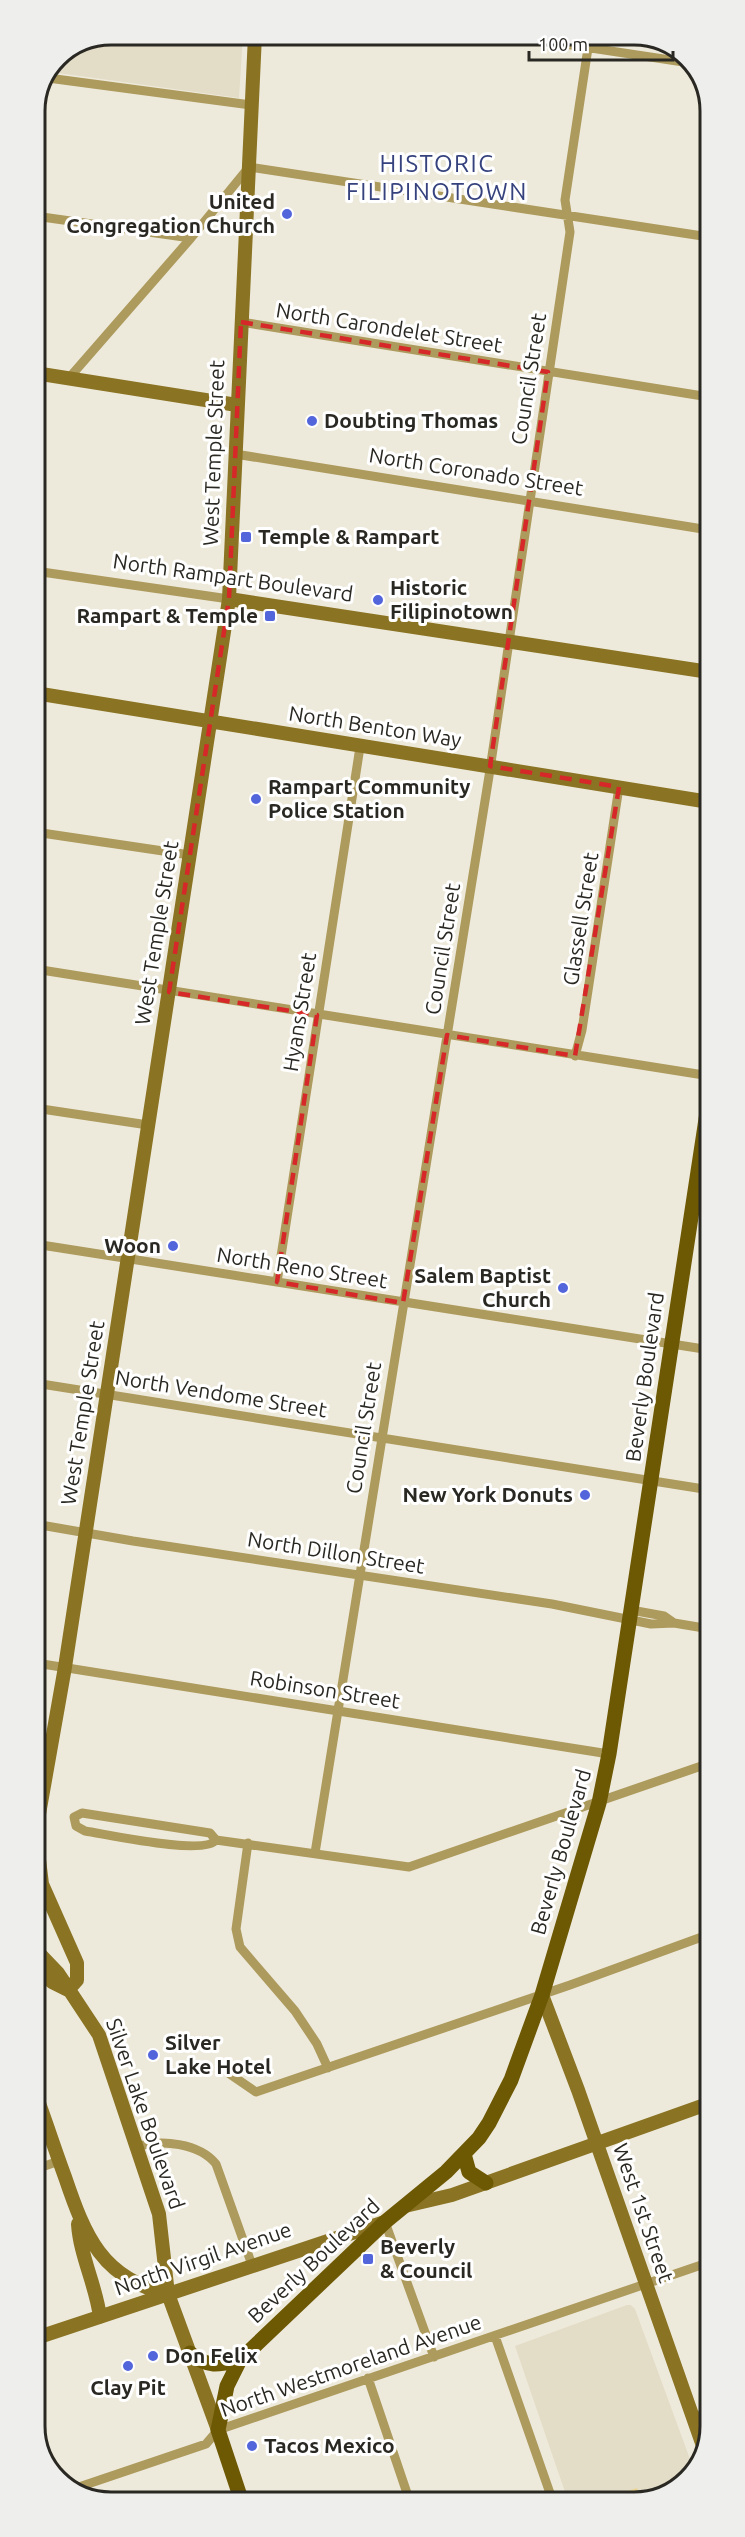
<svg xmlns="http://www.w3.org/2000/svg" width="745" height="2537" font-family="Ubuntu,sans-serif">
	<rect width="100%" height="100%" fill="#eeeadb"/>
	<path fill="#e3dcc7" d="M 111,35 L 243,35 L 239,98 L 51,72 L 57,57 Z
		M 627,2305 L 631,2305 L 635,2309 L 694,2470 L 692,2476 L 650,2501 L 564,2501 L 565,2492 L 515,2346 Z"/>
	<path fill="#ebd591" d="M 637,2488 L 641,2501 L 599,2501 Z"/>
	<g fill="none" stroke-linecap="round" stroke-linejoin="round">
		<path stroke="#ad9a5d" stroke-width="9" d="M 505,35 L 690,63
			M 48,78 L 251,105
			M 35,216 L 191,238
			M 241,322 L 709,397
			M 69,378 L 191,238 L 249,167 L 709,237
			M 235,454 L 709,530
			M 35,571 L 229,599
			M 35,832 L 190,855
			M 35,969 L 710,1076
			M 575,1056 L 582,1030 L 619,787
			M 35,1108 L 148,1125
			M 710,1162 L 698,1168 L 710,1179
			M 35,1244 L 710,1350
			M 277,1282 L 360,747
			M 35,1383 L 710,1490
			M 35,1524 L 133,1541 L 552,1604 L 651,1624 L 674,1623 L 710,1629
			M 631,1610 L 664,1616 L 674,1623
			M 36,1663 L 609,1754
			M 216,1840 L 210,1833 L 82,1813 L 74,1817 L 76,1826 L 85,1831 C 106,1834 205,1856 216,1840 L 409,1867 L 710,1763
			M 248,1843 L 236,1929 L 240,1947 L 295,2011 L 317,2044 L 328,2068
			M 315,1853 L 489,776 L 570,232 L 565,200 L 588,48
			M 221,2068 L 256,2092 L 570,1985 L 710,1934
			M 137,2147 C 161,2139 199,2143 216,2164 L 252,2265
			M 36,2169 L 59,2161
			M 385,2222 L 434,2357
			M 495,2336 L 551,2496 L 550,2501
			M 368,2378 L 410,2502
			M 693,2417 L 710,2412
			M 73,2489 L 206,2444 L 218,2430 L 710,2262"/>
		<path stroke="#8a7323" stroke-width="14" d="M 35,373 L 237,405
			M 229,599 L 709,672
			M 35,693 L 709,802
			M 36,1831 L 65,1667 L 229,599 L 255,35
			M 36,1835 L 42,1884 L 77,1963 L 77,1980 L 68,1990
			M 36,1950 L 58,1973 L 99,2035 L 159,2214 L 168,2294 L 218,2430
			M 36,1965 L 52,1982 L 68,1990
			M 542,1995 L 578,2090 L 703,2446
			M 36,2095 C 46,2122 55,2150 65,2177 C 85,2236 102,2279 168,2294
			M 405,2206 L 452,2195 L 710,2103
			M 78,2224 C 80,2256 96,2285 100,2317
			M 36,2338 L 385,2222"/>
		<path stroke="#6d5804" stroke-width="15" d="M 464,2154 L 469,2172 L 486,2183
			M 190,2353 C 207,2368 219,2365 240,2360
			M 242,2502 L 218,2430 L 227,2386 L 240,2360 L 385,2222 L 446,2172 L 479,2138 L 489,2123 L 511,2080 L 542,1995 L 599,1803 L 609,1754 L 710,1093"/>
	</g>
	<path fill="none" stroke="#d62828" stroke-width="4.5" stroke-dasharray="12 8" stroke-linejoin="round" d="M 241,322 L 548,372 L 490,766 L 619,787 L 575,1056 L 447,1035 L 403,1303 L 277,1282 L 317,1015 L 169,992 L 229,599 Z"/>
	<g fill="#5265db" stroke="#fff" stroke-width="2">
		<circle cx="287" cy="214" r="6"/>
		<circle cx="312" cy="421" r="6"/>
		<rect x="240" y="531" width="12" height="12" rx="3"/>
		<circle cx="378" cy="600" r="6"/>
		<rect x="264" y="610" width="12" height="12" rx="3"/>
		<circle cx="256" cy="799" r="6"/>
		<circle cx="173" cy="1246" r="6"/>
		<circle cx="563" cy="1288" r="6"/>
		<circle cx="585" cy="1495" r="6"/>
		<circle cx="153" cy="2055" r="6"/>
		<rect x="362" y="2253" width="12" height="12" rx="3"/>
		<circle cx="153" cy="2356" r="6"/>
		<circle cx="128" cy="2366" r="6"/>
		<circle cx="252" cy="2446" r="6"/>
	</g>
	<g text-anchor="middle" stroke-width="6" stroke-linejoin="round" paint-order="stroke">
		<g font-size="21" font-weight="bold" fill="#2a2822" stroke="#fff" text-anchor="start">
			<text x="275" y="209" text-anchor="end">United<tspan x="275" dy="24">Congregation Church</tspan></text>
			<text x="324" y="428">Doubting Thomas</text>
			<text x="258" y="544">Temple &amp; Rampart</text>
			<text x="390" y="595">Historic<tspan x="390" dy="24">Filipinotown</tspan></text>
			<text x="258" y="623" text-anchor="end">Rampart &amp; Temple</text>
			<text x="268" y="794">Rampart Community<tspan x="268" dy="24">Police Station</tspan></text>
			<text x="161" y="1253" text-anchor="end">Woon</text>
			<text x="551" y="1283" text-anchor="end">Salem Baptist<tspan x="551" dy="24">Church</tspan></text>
			<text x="573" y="1502" text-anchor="end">New York Donuts</text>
			<text x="165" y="2050">Silver<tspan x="165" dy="24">Lake Hotel</tspan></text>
			<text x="380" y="2254">Beverly<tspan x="380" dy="24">&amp; Council</tspan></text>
			<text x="165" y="2363">Don Felix</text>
			<text x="128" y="2395" text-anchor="middle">Clay Pit</text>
			<text x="264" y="2453">Tacos Mexico</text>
		</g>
		<g font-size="21" fill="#2a2822" stroke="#fff">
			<text transform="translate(389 328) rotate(9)" y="7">North Carondelet Street</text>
			<text transform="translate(529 379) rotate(-81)" y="7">Council Street</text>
			<text transform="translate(214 453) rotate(-88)" y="7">West Temple Street</text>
			<text transform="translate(476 472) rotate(9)" y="7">North Coronado Street</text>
			<text transform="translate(233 578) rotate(8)" y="7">North Rampart Boulevard</text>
			<text transform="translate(375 727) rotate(9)" y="7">North Benton Way</text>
			<text transform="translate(581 919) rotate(-81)" y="7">Glassell Street</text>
			<text transform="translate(157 933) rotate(-81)" y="7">West Temple Street</text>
			<text transform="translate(443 949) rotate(-81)" y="7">Council Street</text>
			<text transform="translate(300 1012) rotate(-81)" y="7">Hyans Street</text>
			<text transform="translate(302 1268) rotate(9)" y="7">North Reno Street</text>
			<text transform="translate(645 1377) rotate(-82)" y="7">Beverly Boulevard</text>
			<text transform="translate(221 1394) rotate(9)" y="7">North Vendome Street</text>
			<text transform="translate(83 1413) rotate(-81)" y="7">West Temple Street</text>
			<text transform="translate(364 1428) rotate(-81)" y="7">Council Street</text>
			<text transform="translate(336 1553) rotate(9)" y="7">North Dillon Street</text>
			<text transform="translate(325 1690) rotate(9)" y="7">Robinson Street</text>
			<text transform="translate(561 1852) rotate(-74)" y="7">Beverly Boulevard</text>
			<text transform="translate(145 2114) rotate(71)" y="7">Silver Lake Boulevard</text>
			<text transform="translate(643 2213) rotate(71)" y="7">West 1st Street</text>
			<text transform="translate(203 2259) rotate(-19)" y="7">North Virgil Avenue</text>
			<text transform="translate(314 2261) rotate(-43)" y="7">Beverly Boulevard</text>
			<text transform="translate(351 2366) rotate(-19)" y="7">North Westmoreland Avenue</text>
		</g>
		<g font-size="24" letter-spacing="1.5" fill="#36427d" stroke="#fff">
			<text x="437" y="172">HISTORIC<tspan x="437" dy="28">FILIPINOTOWN</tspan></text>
		</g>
	</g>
	<path d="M0 0H745V2537H0ZM111 45H634A66 66 0 0 1 700 111V2426A66 66 0 0 1 634 2492H111A66 66 0 0 1 45 2426V111A66 66 0 0 1 111 45Z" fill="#eeeeed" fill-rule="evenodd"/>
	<path fill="none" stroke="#2a2822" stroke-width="3" d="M111 45H634A66 66 0 0 1 700 111V2426A66 66 0 0 1 634 2492H111A66 66 0 0 1 45 2426V111A66 66 0 0 1 111 45Z"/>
	<path d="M529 51v9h144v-9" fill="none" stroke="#2a2822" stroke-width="3"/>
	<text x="538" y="51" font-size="18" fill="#2a2822" stroke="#ffffff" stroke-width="4.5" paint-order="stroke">100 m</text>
</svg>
